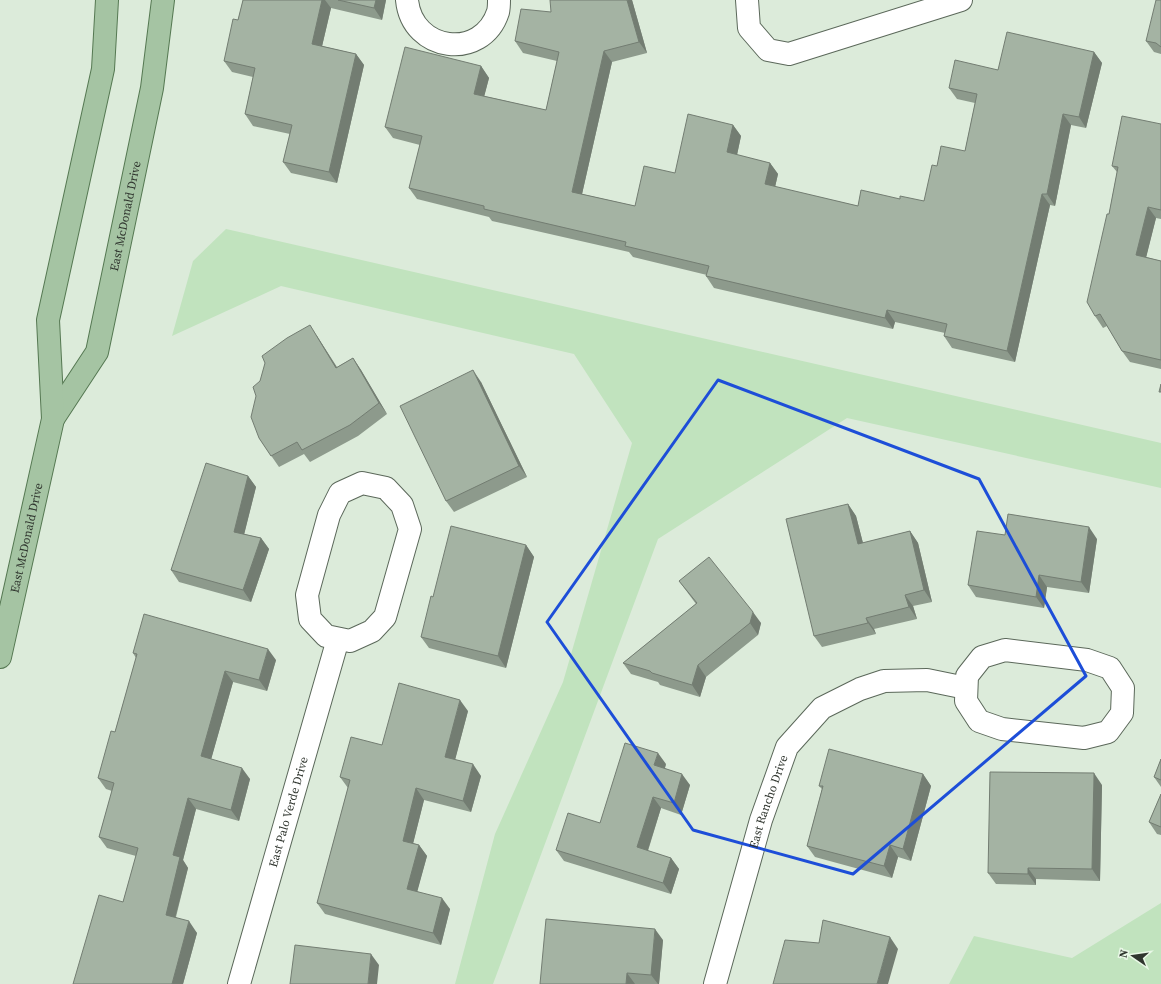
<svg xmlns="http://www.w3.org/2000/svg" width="1161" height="984" font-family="'Source Serif 4',serif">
	<rect width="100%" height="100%" fill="#dcebda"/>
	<path fill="#c1e3be" d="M 226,229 L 1161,443 L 1161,488 L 847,418 L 658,539 L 493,984 L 455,984 L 495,834 L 563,682 L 632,443 L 574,354 L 281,286 L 172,336 L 193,261 Z
		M 1161,903 L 1161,984 L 949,984 L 974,936 L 1072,958 Z"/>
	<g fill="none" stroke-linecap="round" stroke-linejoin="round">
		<g stroke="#5b685a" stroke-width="24">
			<g id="street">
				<path d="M 407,0 C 412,52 482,61 498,12 C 499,8 499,4 499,0"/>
				<path d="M 747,0 L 749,28 L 768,50 L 789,54 L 961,0"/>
				<path d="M 362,483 L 386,488 L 402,505 L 410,529 L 385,617 L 372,631 L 350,641 L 326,636 L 310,619 L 307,595 L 329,515 L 340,493 Z"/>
				<path d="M 1005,650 L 1087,660 L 1110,668 L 1123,688 L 1122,713 L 1108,732 L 1084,738 L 1002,729 L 979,721 L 966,701 L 967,676 L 982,657 Z"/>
				<path id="s1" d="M 239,984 L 338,639"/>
				<path id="s2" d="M 715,984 L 761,820 L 787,747 L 822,708 L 860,689 L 884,681 L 927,680 L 966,688"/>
			</g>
		</g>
		<g stroke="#557852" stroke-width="24">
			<g id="primary">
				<path id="s3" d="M 53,419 L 97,352 L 152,88 L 163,0"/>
				<path id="s4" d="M 0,657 L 53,419 L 48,320 L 103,69 L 107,0"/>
			</g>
		</g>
		<use href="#street" stroke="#fff" stroke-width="22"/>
		<use href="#primary" stroke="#a5c4a3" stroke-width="22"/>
	</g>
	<path fill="#8d9a8c" d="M 243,0 L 386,0 L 382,20 L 331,8 L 322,46 L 356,54 L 364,65 L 337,183 L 291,173 L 283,162 L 290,134 L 253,126 L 245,114 L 253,77 L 232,72 L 224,61 L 238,20 Z
		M 632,0 L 647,53 L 612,62 L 582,194 L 635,206 L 733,125 L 741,136 L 737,155 L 770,163 L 778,174 L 775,187 L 858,206 L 900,199 L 924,201 L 937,166 L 965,151 L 975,103 L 957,99 L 949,88 L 998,70 L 1094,52 L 1102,63 L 1086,128 L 1071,125 L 1055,206 L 1050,205 L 1015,362 L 952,348 L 944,336 L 945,333 L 895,322 L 893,329 L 714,288 L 706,276 L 707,275 L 633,257 L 629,252 L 492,221 L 489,217 L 417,199 L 409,188 L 420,145 L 393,138 L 385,127 L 481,66 L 489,78 L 484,96 L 546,110 L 557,61 L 523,53 L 515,41 L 551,12 Z
		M 1161,0 L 1161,54 L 1154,52 L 1146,41 Z
		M 1161,124 L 1161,219 L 1156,218 L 1146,257 L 1161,261 L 1161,369 L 1130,362 L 1122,351 L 1107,326 L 1103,328 L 1095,316 L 1109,214 L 1117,172 L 1112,166 Z
		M 317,336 L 337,367 L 353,358 L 361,370 L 387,414 L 358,436 L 310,462 L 304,454 L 279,467 L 259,438 L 260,381 Z
		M 481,382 L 527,477 L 454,512 L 446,501 Z
		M 248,476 L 256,487 L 244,534 L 261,538 L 269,549 L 251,602 L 179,582 L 171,570 Z
		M 848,504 L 856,516 L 863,543 L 910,531 L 918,543 L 932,602 L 913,606 L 917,619 L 874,629 L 876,634 L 822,647 L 814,636 Z
		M 1005,535 L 1097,539 L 1089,593 L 1047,587 L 1044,608 L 976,597 L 968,585 Z
		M 526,545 L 534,557 L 506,668 L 429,648 L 421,637 L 433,597 Z
		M 679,581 L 761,623 L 758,635 L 706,677 L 700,697 L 660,685 L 658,682 L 631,674 L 623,663 L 696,604 Z
		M 133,653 L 276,660 L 267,691 L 233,682 L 211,759 L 250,779 L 239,821 L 196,809 L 183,860 L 188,868 L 176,917 L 197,933 L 183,984 L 73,984 L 123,902 L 136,856 L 107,848 L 99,837 L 112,791 L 106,789 L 98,778 L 115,732 L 136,658 Z
		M 468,711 L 455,759 L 481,776 L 471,812 L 424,800 L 413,843 L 419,845 L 427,856 L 417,891 L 450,909 L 441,945 L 325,914 L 317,903 L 348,788 L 340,777 L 382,745 Z
		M 1161,759 L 1161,787 L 1154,777 Z
		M 666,764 L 665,768 L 690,785 L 681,815 L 661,808 L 648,851 L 671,858 L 679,869 L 671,894 L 564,861 L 556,850 L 600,823 Z
		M 923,774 L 931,786 L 911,861 L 898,857 L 892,878 L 815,857 L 807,846 L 822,789 L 819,786 Z
		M 1102,785 L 1100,881 L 1036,879 L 1036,885 L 996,884 L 988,873 Z
		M 1161,794 L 1161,835 L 1157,834 L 1149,822 Z
		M 663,940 L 659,984 L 540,984 Z"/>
	<path fill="#737d72" d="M 322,0 L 325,0 L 331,8 L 320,55 L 312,44 Z
		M 376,0 L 386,0 L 382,20 L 374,8 Z
		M 627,0 L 632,0 L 647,53 L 639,42 Z
		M 604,51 L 612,62 L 580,203 L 572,192 Z
		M 1094,52 L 1102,63 L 1086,128 L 1079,117 Z
		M 356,54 L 364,65 L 337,183 L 329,172 Z
		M 481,66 L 489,78 L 482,105 L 474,94 Z
		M 1063,114 L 1071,125 L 1055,206 L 1047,194 Z
		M 733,125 L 741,136 L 735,164 L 727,152 Z
		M 770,163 L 778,174 L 773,196 L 765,184 Z
		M 1042,194 L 1050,205 L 1015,362 L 1007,351 Z
		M 1148,207 L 1156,218 L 1144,266 L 1136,255 Z
		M 887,310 L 895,322 L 893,329 L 885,318 Z
		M 310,325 L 317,336 L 344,379 L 336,368 Z
		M 353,358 L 361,370 L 387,414 L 379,403 Z
		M 473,370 L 481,382 L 527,477 L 519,466 Z
		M 248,476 L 256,487 L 242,543 L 234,532 Z
		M 848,504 L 856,516 L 866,555 L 858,544 Z
		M 1089,527 L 1097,539 L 1089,593 L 1081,582 Z
		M 910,531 L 918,543 L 932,602 L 924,590 Z
		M 261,538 L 269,549 L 251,602 L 243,590 Z
		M 526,545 L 534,557 L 506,668 L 498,656 Z
		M 1039,575 L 1047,587 L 1044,608 L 1036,597 Z
		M 905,595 L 913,606 L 917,619 L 909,607 Z
		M 753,612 L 761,623 L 758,635 L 750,623 Z
		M 866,618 L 874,629 L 876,634 L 868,623 Z
		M 268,649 L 276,660 L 267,691 L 259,680 Z
		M 698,665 L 706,677 L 700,697 L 692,685 Z
		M 225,671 L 233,682 L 209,767 L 201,756 Z
		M 460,700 L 468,711 L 453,768 L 445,757 Z
		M 658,753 L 666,764 L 662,777 L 654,765 Z
		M 473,764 L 481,776 L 471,812 L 463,801 Z
		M 242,768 L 250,779 L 239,821 L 231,810 Z
		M 1094,773 L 1102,785 L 1100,881 L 1092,869 Z
		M 682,774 L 690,785 L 681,815 L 674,803 Z
		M 923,774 L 931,786 L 911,861 L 903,849 Z
		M 416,788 L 424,800 L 411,852 L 403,841 Z
		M 653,797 L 661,808 L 645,859 L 637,847 Z
		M 188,798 L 196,809 L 183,860 L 188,868 L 173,926 L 166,915 L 173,855 Z
		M 419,845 L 427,856 L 415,900 L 407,889 Z
		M 890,845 L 898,857 L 892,878 L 884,866 Z
		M 671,858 L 679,869 L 671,894 L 663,883 Z
		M 1028,868 L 1036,879 L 1036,885 L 1028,874 Z
		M 442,898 L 450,909 L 441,945 L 433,933 Z
		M 189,921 L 197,933 L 183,984 L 172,984 Z
		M 655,929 L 663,940 L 659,984 L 658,984 L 651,975 Z
		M 890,937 L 898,949 L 888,984 L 877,984 Z
		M 371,954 L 379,965 L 377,984 L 368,984 Z
		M 627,973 L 635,984 L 626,984 Z"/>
	<path fill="#a4b3a3" stroke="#737d72" d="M 243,0 L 322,0 L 312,44 L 356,54 L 329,172 L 283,162 L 292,125 L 245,114 L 255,68 L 224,61 L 233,19 L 238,20 Z
		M 338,0 L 376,0 L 374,8 Z
		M 550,0 L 627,0 L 639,42 L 604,51 L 572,192 L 635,206 L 644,166 L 675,173 L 688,114 L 733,125 L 727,152 L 770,163 L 765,184 L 858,206 L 861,190 L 900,199 L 900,196 L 924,201 L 932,165 L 937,166 L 941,146 L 965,151 L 977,94 L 949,88 L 955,60 L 998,70 L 1007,32 L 1094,52 L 1079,117 L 1063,114 L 1047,194 L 1042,194 L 1007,351 L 944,336 L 947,324 L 887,310 L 885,318 L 706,276 L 709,266 L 625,246 L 626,242 L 484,209 L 484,206 L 409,188 L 422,136 L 385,127 L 405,47 L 481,66 L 474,94 L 546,110 L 559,52 L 515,41 L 521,9 L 551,12 Z
		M 1156,0 L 1161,0 L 1161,47 L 1156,43 L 1146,41 Z
		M 1122,116 L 1161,124 L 1161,210 L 1148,207 L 1136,255 L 1161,261 L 1161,360 L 1122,351 L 1100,314 L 1095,316 L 1087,302 L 1107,214 L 1109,214 L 1118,167 L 1112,166 Z
		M 310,325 L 336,368 L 353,358 L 379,403 L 350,425 L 302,450 L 297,442 L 271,456 L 259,438 L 251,417 L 256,396 L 253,387 L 260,381 L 265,363 L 262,356 L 287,338 Z
		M 473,370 L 519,466 L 446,501 L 400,406 Z
		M 1161,384 L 1161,392 L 1159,392 Z
		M 206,463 L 248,476 L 234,532 L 261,538 L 243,590 L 171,570 Z
		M 848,504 L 858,544 L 910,531 L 924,590 L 905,595 L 909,607 L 866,618 L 868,623 L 814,636 L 786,519 Z
		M 1008,514 L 1089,527 L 1081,582 L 1039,575 L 1036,597 L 968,585 L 977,531 L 1005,535 Z
		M 451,526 L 526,545 L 498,656 L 421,637 L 431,596 L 433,597 Z
		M 709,557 L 753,612 L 750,623 L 698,665 L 692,685 L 652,673 L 650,671 L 623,663 L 697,603 L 679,581 Z
		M 144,614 L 268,649 L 259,680 L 225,671 L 201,756 L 242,768 L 231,810 L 188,798 L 173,855 L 180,857 L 166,915 L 189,921 L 172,984 L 73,984 L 99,895 L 123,902 L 138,848 L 99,837 L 114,783 L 98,778 L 111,731 L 115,732 L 137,654 L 133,653 Z
		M 399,683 L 460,700 L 445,757 L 473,764 L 463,801 L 416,788 L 403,841 L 419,845 L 407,889 L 442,898 L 433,933 L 317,903 L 350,780 L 340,777 L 351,737 L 382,745 Z
		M 625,743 L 658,753 L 654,765 L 682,774 L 674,803 L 653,797 L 637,847 L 671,858 L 663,883 L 556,850 L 568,813 L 600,823 Z
		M 829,749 L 923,774 L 903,849 L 890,845 L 884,866 L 807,846 L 823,786 L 819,786 Z
		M 1161,759 L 1161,780 L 1154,777 Z
		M 990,772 L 1094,773 L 1092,869 L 1028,868 L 1028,874 L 988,873 Z
		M 1161,794 L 1161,827 L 1149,822 Z
		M 546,919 L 655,929 L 651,975 L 627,973 L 626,984 L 540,984 Z
		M 823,920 L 890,937 L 877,984 L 773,984 L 785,940 L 819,943 Z
		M 295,945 L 371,954 L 368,984 L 290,984 Z"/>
	<path fill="none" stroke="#1d4ed8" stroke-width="3" stroke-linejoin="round" d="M 718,380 L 979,479 L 1086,676 L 853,874 L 693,830 L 547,622 Z"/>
	<g text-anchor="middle" stroke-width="3" stroke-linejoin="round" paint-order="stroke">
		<g font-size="12" fill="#30362f" stroke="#e9f8e7">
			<text dy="4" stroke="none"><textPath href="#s3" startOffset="219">East McDonald Drive</textPath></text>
			<text dy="4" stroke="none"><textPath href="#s4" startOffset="122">East McDonald Drive</textPath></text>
			<text dy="4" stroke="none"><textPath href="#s2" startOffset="190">East Rancho Drive</textPath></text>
			<text dy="4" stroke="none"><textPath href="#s1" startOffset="179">East Palo Verde Drive</textPath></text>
		</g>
	</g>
	<g transform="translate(1133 956) rotate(283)" stroke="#e9f8e7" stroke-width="3" paint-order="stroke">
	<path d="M0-3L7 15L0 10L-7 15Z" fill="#30362f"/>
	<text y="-6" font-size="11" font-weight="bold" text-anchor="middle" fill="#30362f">N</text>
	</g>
</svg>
